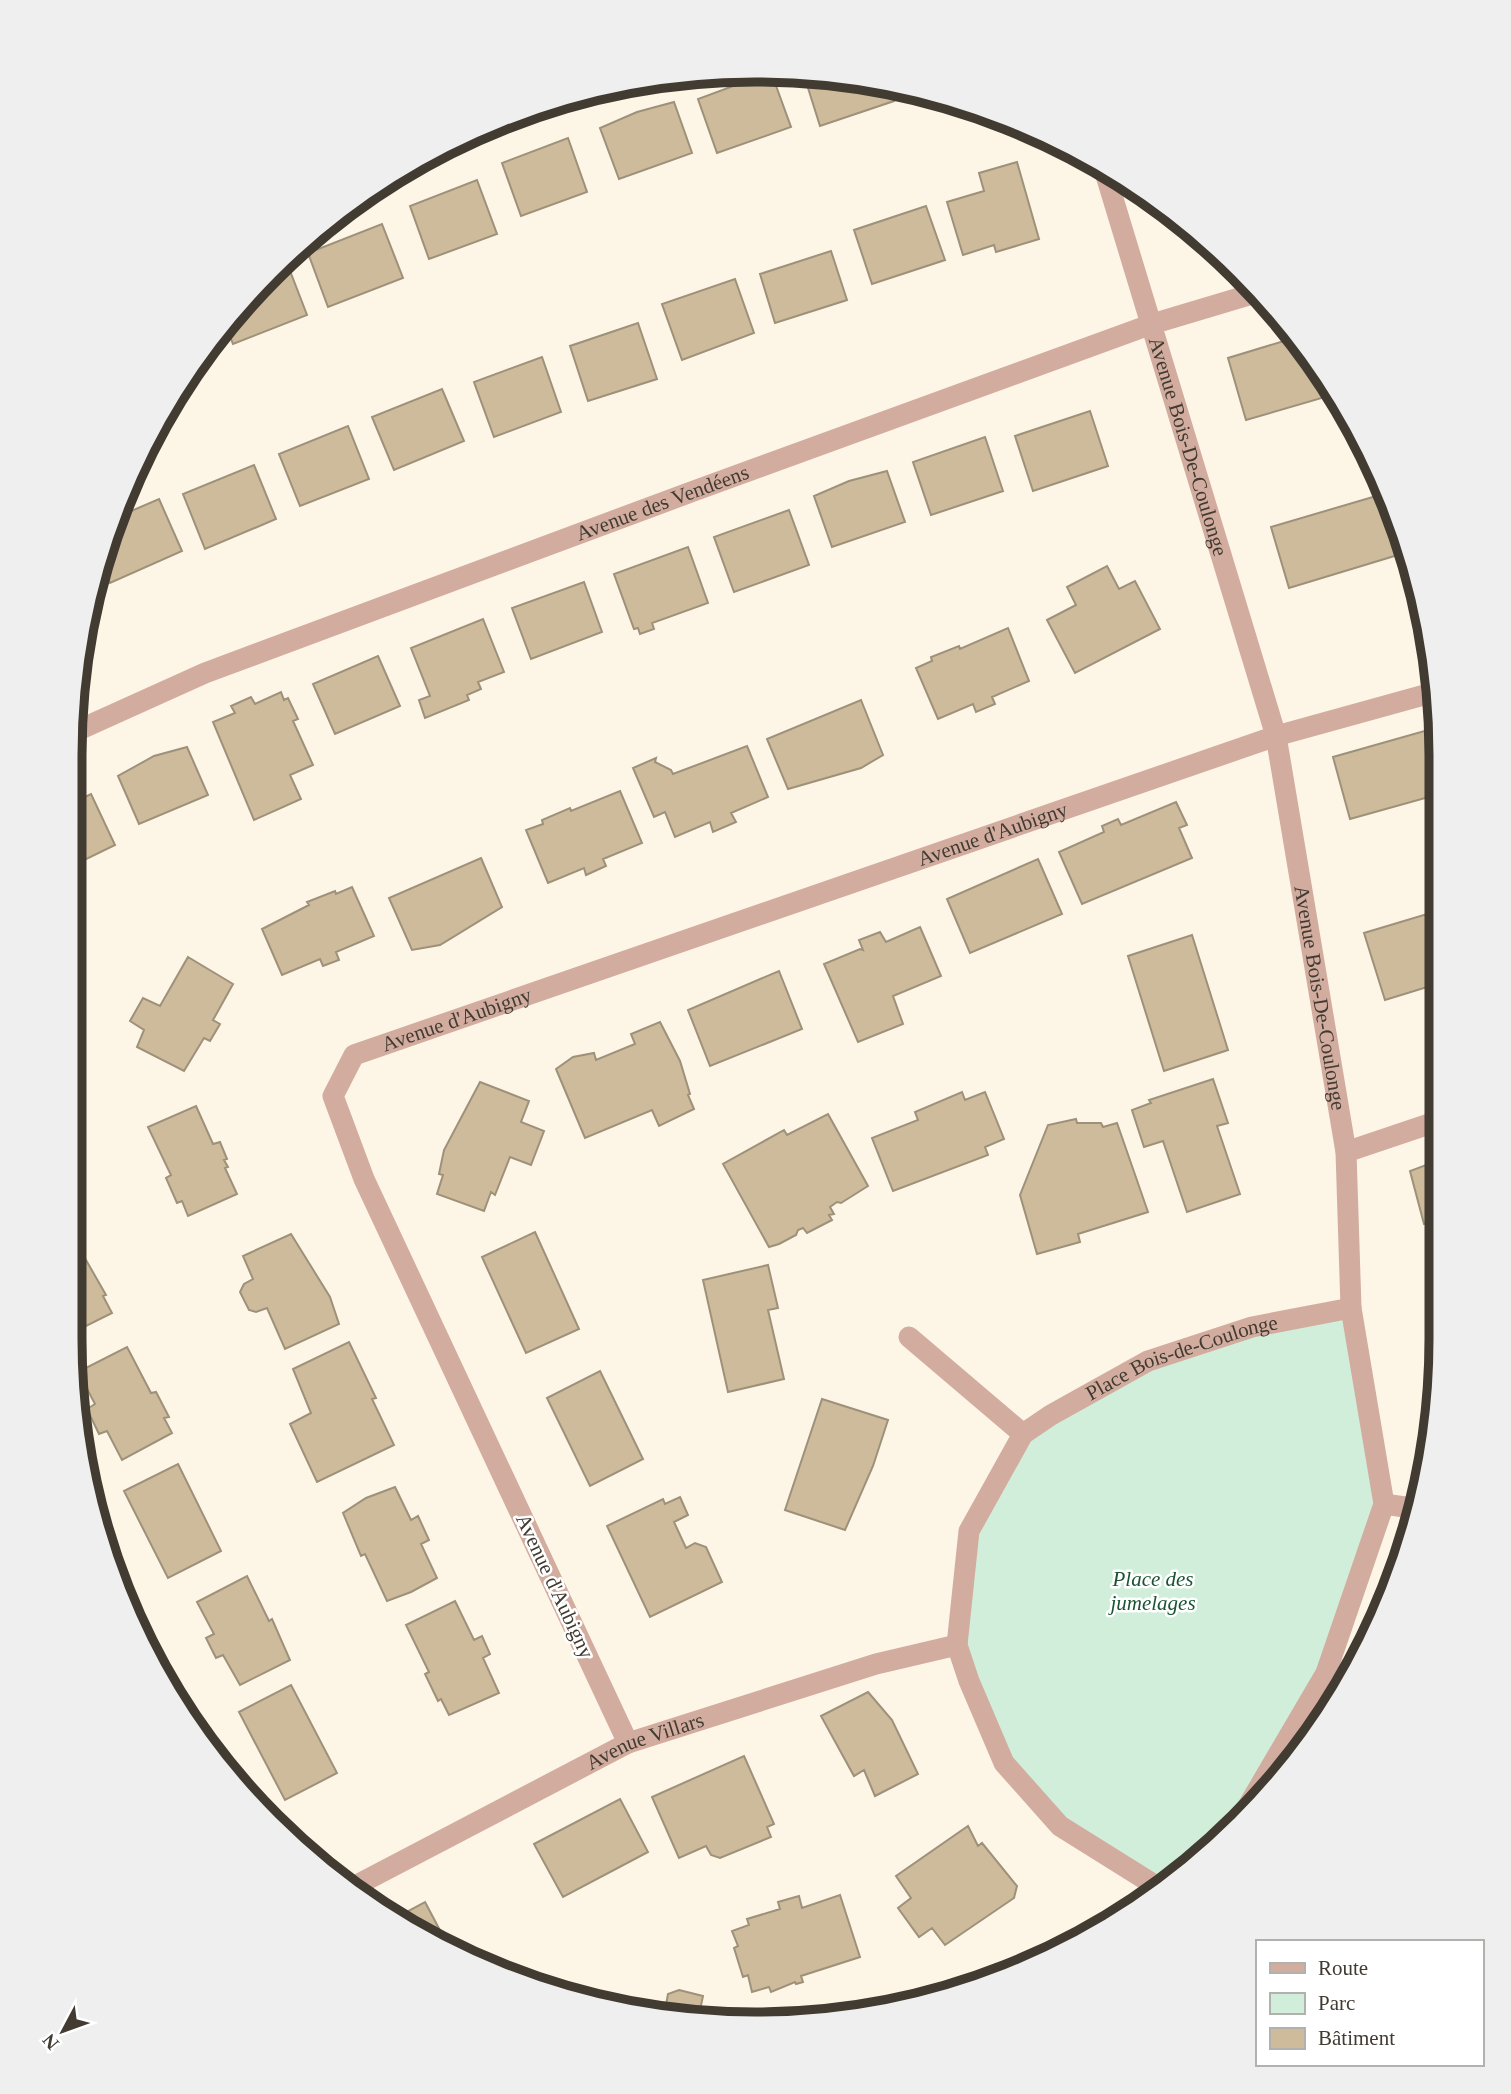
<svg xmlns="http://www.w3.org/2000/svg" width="1511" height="2094" font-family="Georgia,serif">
	<rect width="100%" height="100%" fill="#fdf5e6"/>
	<path fill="#d0eeda" d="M 1351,1308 L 1384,1504 L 1326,1673 L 1241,1818 L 1207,1854 L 1156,1886 L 1060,1826 L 1004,1763 L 957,1645 L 969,1531 L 1023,1434 L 1148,1361 Z"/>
	<path fill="#cebb9b" stroke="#9e917a" stroke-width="2" d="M 771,72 L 791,127 L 717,153 L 698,99 Z
		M 803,72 L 889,86 L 894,101 L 820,126 Z
		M 674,102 L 692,153 L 619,179 L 600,128 L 637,112 Z
		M 568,138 L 587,192 L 521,216 L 502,163 Z
		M 1017,162 L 1039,239 L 996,252 L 994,245 L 963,255 L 947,202 L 984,191 L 979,173 Z
		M 477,180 L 497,234 L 429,259 L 410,206 Z
		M 926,206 L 945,260 L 872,284 L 854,230 Z
		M 382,224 L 403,278 L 328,307 L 308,253 Z
		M 831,251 L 847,300 L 775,323 L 760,274 Z
		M 287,263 L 307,315 L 233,344 L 225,324 L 240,304 L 277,267 Z
		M 735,279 L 754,333 L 682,360 L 662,304 Z
		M 638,323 L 657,379 L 588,401 L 570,346 Z
		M 1294,338 L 1332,395 L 1246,420 L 1228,358 Z
		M 542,357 L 561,412 L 494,437 L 474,382 Z
		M 442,389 L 464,441 L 394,470 L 372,417 Z
		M 1090,411 L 1108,466 L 1033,491 L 1015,436 Z
		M 348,426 L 369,479 L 300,506 L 279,454 Z
		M 985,437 L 1003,491 L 931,515 L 913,462 Z
		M 254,465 L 276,519 L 205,549 L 183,494 Z
		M 887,471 L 905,522 L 832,547 L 814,496 L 849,481 Z
		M 1383,494 L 1401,554 L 1289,588 L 1271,527 Z
		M 159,499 L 182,551 L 110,583 L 101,563 L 115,518 Z
		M 789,510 L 809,565 L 734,592 L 714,537 Z
		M 688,547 L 708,603 L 652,623 L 654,629 L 640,634 L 638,628 L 634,629 L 614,574 Z
		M 1107,566 L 1119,589 L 1135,581 L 1160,629 L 1075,673 L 1047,620 L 1076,605 L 1067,587 Z
		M 584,582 L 602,632 L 531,659 L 512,608 Z
		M 483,619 L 504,672 L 478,682 L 481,689 L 467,695 L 469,700 L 425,718 L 419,700 L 430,696 L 411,648 Z
		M 1008,628 L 1029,681 L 992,697 L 995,704 L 976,712 L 973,704 L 938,719 L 916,668 L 932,661 L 931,657 L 959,646 L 960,649 Z
		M 378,656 L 400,706 L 335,734 L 313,684 Z
		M 281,692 L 284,700 L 288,698 L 298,719 L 293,721 L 313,765 L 290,775 L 301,799 L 254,820 L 213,722 L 235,713 L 231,706 L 251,697 L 255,704 Z
		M 861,700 L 883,755 L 861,768 L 788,789 L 767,739 Z
		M 1435,728 L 1436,795 L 1350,819 L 1333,757 Z
		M 747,746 L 768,797 L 731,813 L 736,822 L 713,832 L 710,822 L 675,837 L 665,812 L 654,817 L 633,768 L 656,758 L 655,762 L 671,770 L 673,774 Z
		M 187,747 L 208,795 L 139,824 L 118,776 L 154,756 Z
		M 620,791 L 642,843 L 603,859 L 606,866 L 586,875 L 584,868 L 548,883 L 526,830 L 543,824 L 542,820 L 570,808 L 571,811 Z
		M 91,794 L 115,845 L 70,867 L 70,804 Z
		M 1176,802 L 1187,825 L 1179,828 L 1192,858 L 1082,904 L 1059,852 L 1104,832 L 1102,826 L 1118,819 L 1121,825 Z
		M 481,858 L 502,907 L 440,945 L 412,950 L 389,898 Z
		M 1038,859 L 1062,914 L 970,953 L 947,899 Z
		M 352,887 L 374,936 L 336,952 L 339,960 L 323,966 L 320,959 L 282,975 L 262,929 L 309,905 L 307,902 L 335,891 L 336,894 Z
		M 1437,911 L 1437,984 L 1385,1000 L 1364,933 Z
		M 920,927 L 941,976 L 893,996 L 903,1024 L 858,1042 L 824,964 L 860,949 L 863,950 L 859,940 L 880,932 L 886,942 Z
		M 1192,935 L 1228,1050 L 1164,1071 L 1128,956 Z
		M 188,957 L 233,984 L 213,1020 L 220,1024 L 210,1041 L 204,1038 L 184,1071 L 137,1047 L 144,1030 L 130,1021 L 143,998 L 160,1006 Z
		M 779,971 L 802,1029 L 710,1066 L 688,1010 Z
		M 660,1022 L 680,1061 L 690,1094 L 688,1095 L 694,1109 L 659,1126 L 652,1110 L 585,1138 L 556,1069 L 573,1057 L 594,1053 L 596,1060 L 635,1044 L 631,1034 Z
		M 1213,1079 L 1228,1123 L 1217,1126 L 1240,1194 L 1187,1212 L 1163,1141 L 1144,1147 L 1132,1110 L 1151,1103 L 1149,1100 Z
		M 480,1082 L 529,1101 L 521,1122 L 544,1131 L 531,1165 L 510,1157 L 495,1195 L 491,1192 L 484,1211 L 437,1194 L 443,1175 L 439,1174 L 444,1150 Z
		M 962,1092 L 965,1100 L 985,1092 L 1004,1139 L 985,1147 L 988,1155 L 893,1191 L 872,1138 L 918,1120 L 915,1112 Z
		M 196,1106 L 213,1144 L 220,1142 L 227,1159 L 224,1160 L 228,1167 L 225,1168 L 237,1194 L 188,1216 L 182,1201 L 177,1203 L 166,1178 L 171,1175 L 148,1127 Z
		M 828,1114 L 868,1186 L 841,1203 L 837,1202 L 830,1207 L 834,1214 L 829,1215 L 832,1220 L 807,1233 L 803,1228 L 798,1230 L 796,1235 L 779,1244 L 769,1247 L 723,1164 L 784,1130 L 787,1135 Z
		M 1076,1119 L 1077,1123 L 1101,1123 L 1103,1127 L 1117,1123 L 1148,1212 L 1078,1234 L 1080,1242 L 1037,1254 L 1020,1195 L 1048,1125 Z
		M 1438,1157 L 1439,1219 L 1424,1224 L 1410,1171 L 1429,1164 L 1427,1160 Z
		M 70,1232 L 106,1295 L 103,1296 L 112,1313 L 70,1334 Z
		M 535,1232 L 579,1329 L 526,1353 L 482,1257 Z
		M 291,1234 L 330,1297 L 339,1324 L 285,1349 L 267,1308 L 256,1312 L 249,1310 L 240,1292 L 244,1284 L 253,1279 L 243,1256 Z
		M 768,1265 L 778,1308 L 768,1310 L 784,1379 L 728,1392 L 703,1280 Z
		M 349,1342 L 376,1398 L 372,1399 L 394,1445 L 317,1482 L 290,1424 L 311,1413 L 293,1369 Z
		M 127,1347 L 151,1393 L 156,1392 L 169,1417 L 164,1418 L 172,1433 L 122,1460 L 107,1431 L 99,1434 L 87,1409 L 95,1404 L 78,1372 Z
		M 600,1371 L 643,1459 L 590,1486 L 547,1398 Z
		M 822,1399 L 888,1420 L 873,1466 L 845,1530 L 785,1510 Z
		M 178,1464 L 221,1551 L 168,1578 L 124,1491 Z
		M 395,1487 L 411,1520 L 418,1516 L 429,1540 L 421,1544 L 437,1578 L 411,1592 L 387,1601 L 365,1554 L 361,1556 L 343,1513 L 366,1498 Z
		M 680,1497 L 688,1515 L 674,1522 L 686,1548 L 695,1543 L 706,1547 L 722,1582 L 650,1617 L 607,1526 L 663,1499 L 665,1504 Z
		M 247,1576 L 269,1621 L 272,1619 L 290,1660 L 240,1685 L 223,1655 L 216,1658 L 206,1638 L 214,1634 L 197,1602 Z
		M 455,1601 L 474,1640 L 482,1636 L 490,1654 L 483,1658 L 499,1693 L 449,1715 L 441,1699 L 438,1701 L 425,1674 L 429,1672 L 406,1625 Z
		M 291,1685 L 337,1773 L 285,1800 L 239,1712 Z
		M 868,1692 L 892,1720 L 918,1774 L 875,1796 L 864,1770 L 854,1776 L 821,1716 Z
		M 744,1756 L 774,1824 L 767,1827 L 771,1837 L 720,1858 L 711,1855 L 706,1846 L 679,1858 L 652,1797 Z
		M 620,1799 L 648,1852 L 563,1897 L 534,1844 Z
		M 968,1826 L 978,1846 L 982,1843 L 1017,1886 L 1014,1898 L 945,1945 L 932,1928 L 919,1937 L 898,1908 L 911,1898 L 896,1876 Z
		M 840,1895 L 860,1957 L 801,1976 L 803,1982 L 796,1984 L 795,1982 L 771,1992 L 769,1987 L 752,1992 L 748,1975 L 743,1977 L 734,1948 L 738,1946 L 732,1931 L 749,1925 L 747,1919 L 780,1909 L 778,1902 L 799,1896 L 802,1908 Z
		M 425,1902 L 452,1953 L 397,1917 Z
		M 679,1990 L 703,1996 L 700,2010 L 733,2018 L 660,2016 L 667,2014 L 665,2010 L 668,1994 Z"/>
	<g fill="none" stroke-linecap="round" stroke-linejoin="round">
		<g stroke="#d3aca0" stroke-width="21">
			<path id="s1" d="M 1104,169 L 1276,736 L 1346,1152 L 1351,1308 L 1384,1504 L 1326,1673 L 1241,1818"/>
			<path id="s2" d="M 72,733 L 205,673 L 691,492 L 1152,324 L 1259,292"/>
			<path d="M 1346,1152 L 1438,1121"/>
			<path d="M 909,1337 L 1023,1434"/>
			<path d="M 1384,1504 L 1419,1509"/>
			<path id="s3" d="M 628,1743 L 364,1179 L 333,1096 L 354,1055 L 1276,736 L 1435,692"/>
			<path id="s4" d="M 1156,1886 L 1060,1826 L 1004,1763 L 969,1681 L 957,1645 L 969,1531 L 1023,1434 L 1051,1415 L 1148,1361 L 1252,1327 L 1351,1308"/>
			<path id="s5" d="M 353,1887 L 628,1743 L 876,1664 L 957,1645"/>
		</g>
	</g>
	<g text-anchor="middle" stroke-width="5" stroke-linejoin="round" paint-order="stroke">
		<g font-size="21" fill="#413b31" stroke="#fff">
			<text dy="7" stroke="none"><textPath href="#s1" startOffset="290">Avenue Bois-De-Coulonge</textPath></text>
			<text dy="7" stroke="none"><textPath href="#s2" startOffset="634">Avenue des Vendéens</textPath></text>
			<text dy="7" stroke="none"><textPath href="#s3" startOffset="1433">Avenue d'Aubigny</textPath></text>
			<text dy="7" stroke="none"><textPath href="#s1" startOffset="858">Avenue Bois-De-Coulonge</textPath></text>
			<text dy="7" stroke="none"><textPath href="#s3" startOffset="866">Avenue d'Aubigny</textPath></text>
			<text dy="7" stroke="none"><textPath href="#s4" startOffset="728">Place Bois-de-Coulonge</textPath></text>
			<text transform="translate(555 1586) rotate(65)" y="7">Avenue d'Aubigny</text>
			<text dy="7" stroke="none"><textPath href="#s5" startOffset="327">Avenue Villars</textPath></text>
		</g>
		<g font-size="21" font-style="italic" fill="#1b5334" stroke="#fff">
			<text x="1153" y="1586">Place des<tspan x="1153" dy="24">jumelages</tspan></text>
		</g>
	</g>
	<path d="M0 0H1511V2094H0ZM755 82H756A673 673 0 0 1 1429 755V1339A673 673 0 0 1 756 2012H755A673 673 0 0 1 82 1339V755A673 673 0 0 1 755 82Z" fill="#f0efef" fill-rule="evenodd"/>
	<path fill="none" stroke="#413b31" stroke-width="9" d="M755 82H756A673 673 0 0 1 1429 755V1339A673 673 0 0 1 756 2012H755A673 673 0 0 1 82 1339V755A673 673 0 0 1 755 82Z"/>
	<rect x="1256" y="1940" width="228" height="126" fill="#ffffff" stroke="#b3b1ad" stroke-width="2"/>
	<rect x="1270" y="1963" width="35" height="10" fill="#d3aca0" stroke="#b3b1ad" stroke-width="2"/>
	<text x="1318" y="1975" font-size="21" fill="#413b31">Route</text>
	<rect x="1270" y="1993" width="35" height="21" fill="#d0eeda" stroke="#b3b1ad" stroke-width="2"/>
	<text x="1318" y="2010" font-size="21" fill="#413b31">Parc</text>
	<rect x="1270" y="2028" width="35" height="21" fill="#cebb9b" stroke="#b3b1ad" stroke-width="2"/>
	<text x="1318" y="2045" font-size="21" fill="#413b31">Bâtiment</text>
	<g transform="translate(63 2031) rotate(229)" stroke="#ffffff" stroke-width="5" paint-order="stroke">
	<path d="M0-5L12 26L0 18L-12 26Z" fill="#413b31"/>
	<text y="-10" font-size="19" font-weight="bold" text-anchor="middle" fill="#413b31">N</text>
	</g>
</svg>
